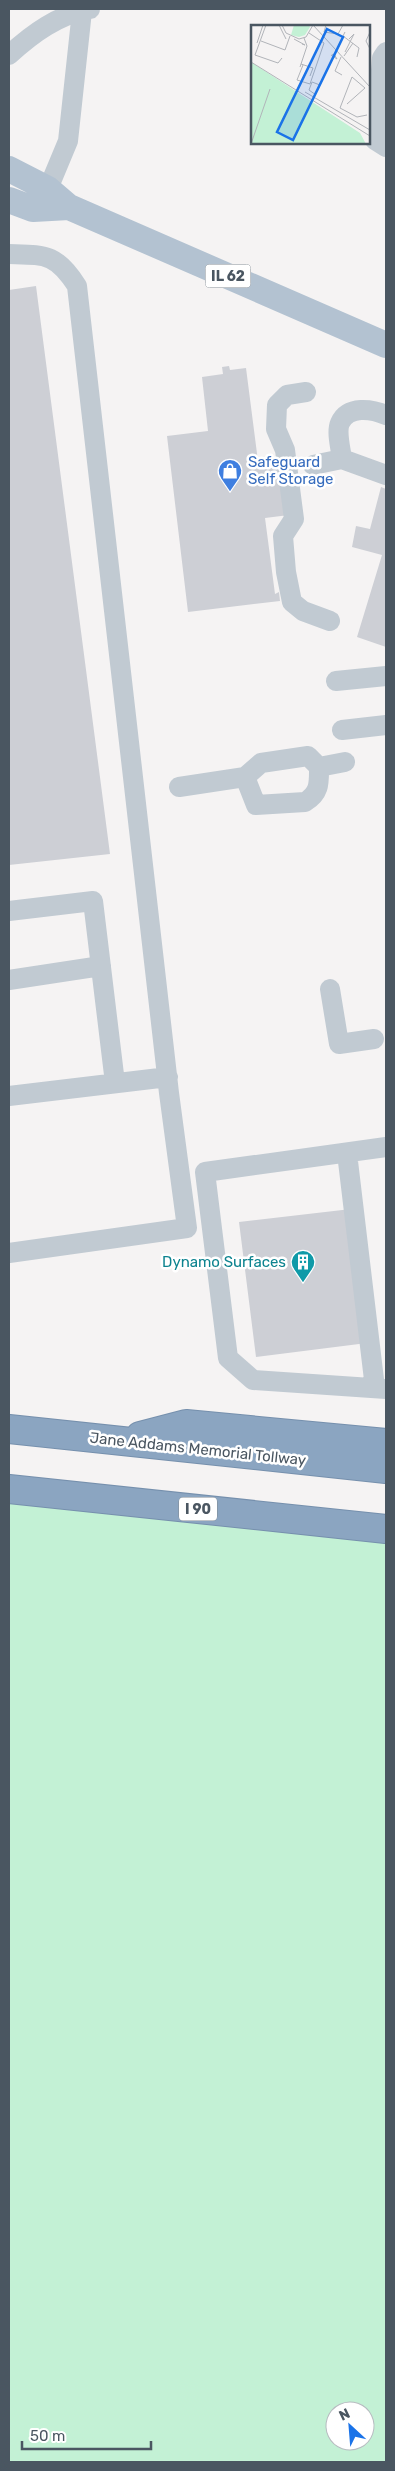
<svg xmlns="http://www.w3.org/2000/svg" width="395" height="2471" font-family="Rubik,sans-serif">
	<rect width="100%" height="100%" fill="#f5f3f3"/>
	<path fill="#c3f1d5" fill-rule="evenodd" d="M 9,1492 L 386,1532 L 386,2462 L 9,2462 ZM 335,2411 L 365,2411 L 365,2441 L 335,2441 Z"/>
	<path fill="#cdcfd5" d="M 36,286 L 110,854 L 9,865 L 9,290 Z
		M 229,366 L 230,370 L 246,368 L 259,469 L 283,466 L 289,515 L 265,518 L 275,594 L 279,592 L 280,601 L 188,612 L 167,436 L 208,431 L 202,377 L 223,374 L 222,367 Z
		M 381,487 L 386,489 L 386,647 L 357,637 L 382,555 L 352,547 L 356,526 L 370,529 Z
		M 351,1209 L 367,1343 L 256,1357 L 239,1222 Z"/>
	<g fill="none" stroke-linecap="round" stroke-linejoin="round">
		<g stroke="#7690ad" stroke-width="30">
			<path id="highway" d="M 9,1429 L 386,1469
				M 140,1436 L 186,1424 L 386,1443
				M 9,1489 L 386,1529"/>
		</g>
		<path stroke="#c1cad2" stroke-width="20" d="M 386,52 L 382,58 L 375,140 L 386,147
			M 9,55 C 33,33 58,15 90,9
			M 48,189 L 68,141 L 82,11
			M 9,254 C 45,255 56,253 77,286 L 169,1093 L 187,1228 L 9,1253
			M 306,392 L 287,395 L 277,405 L 276,429 L 285,450 L 294,519 L 283,536 L 286,572 L 292,602 L 303,611 L 330,621
			M 342,459 C 341,450 336,432 340,423 C 348,405 372,409 386,415
			M 313,465 L 342,459 L 386,475
			M 336,681 L 386,676
			M 342,730 L 386,725
			M 245,777 L 256,805 L 305,802 C 320,793 319,783 319,767
			M 179,787 L 245,777 L 261,763 L 308,756 L 319,767 L 345,762
			M 9,911 L 93,901 L 115,1083
			M 9,980 L 101,966
			M 330,989 L 339,1044 L 374,1039
			M 9,1096 L 168,1077
			M 386,1147 L 205,1172 L 228,1358 L 253,1380 L 386,1389
			M 347,1153 L 375,1388"/>
		<path stroke="#b3c2d1" stroke-width="26" d="M 9,169 L 48,189 L 69,207 L 386,345
			M 9,200 L 33,209 L 69,207"/>
		<use href="#highway" stroke="#8ba5c1" stroke-width="28"/>
	</g>
	<defs>
		<g id="shop-pin" transform="scale(1.25)"><path d="M0 17L-7.5 6A9.5 9.5 0 1 1 7.5 6Z" fill="#3f7fe0" stroke="#fff"/><path d="M-5-2.5h2.3a2.7 3.5 0 0 1 5.4 0H5L5.5 6h-11ZM-1.5-2.5h3a1.5 2.3 0 0 0-3 0Z" fill="#fff"/></g>
		<g id="building-pin" transform="scale(1.25)"><path d="M0 17L-7.5 6A9.5 9.5 0 1 1 7.5 6Z" fill="#0f9aa8" stroke="#fff"/><path d="M-4-6H4V6H1V3H-1V6H-4ZM-2.5-4.3h1.7v1.8h-1.7ZM.8-4.3h1.7v1.8H.8ZM-2.5-1h1.7V.8h-1.7ZM.8-1h1.7V.8H.8Z" fill="#fff"/></g>
	</defs>
	<g fill-rule="evenodd">
		<use href="#shop-pin" x="230" y="471"/>
		<use href="#building-pin" x="303" y="1262"/>
	</g>
	<g text-anchor="middle" stroke-width="5" stroke-linejoin="round" paint-order="stroke">
		<g fill="#fff" stroke="#808990" stroke-width="1">
			<rect x="205.5" y="264.5" width="45" height="23" rx="4"/>
			<rect x="179" y="1497.5" width="38" height="23" rx="4"/>
		</g>
		<g font-size="14" font-weight="bold" fill="#4a5661">
			<text x="228" y="281">IL 62</text>
			<text x="198" y="1514">I 90</text>
		</g>
		<g font-size="15" fill="#366cbe" stroke="#fff" text-anchor="start">
			<text x="248" y="467">Safeguard<tspan x="248" dy="17">Self Storage</tspan></text>
		</g>
		<g font-size="15" fill="#0d838f" stroke="#fff" text-anchor="end">
			<text x="286" y="1267">Dynamo Surfaces</text>
		</g>
		<g font-size="15" fill="#4a5661" stroke="#fff">
			<text transform="translate(198 1449) rotate(6)" y="5">Jane Addams Memorial Tollway</text>
		</g>
	</g>
	<g transform="translate(251 25)">
		<rect width="119" height="119" fill="#f5f3f3"/>
		<path d="M 43,0 L 58,0 L 59,2 L 54,10 L 48,12 L 40,10 ZM 0,37 L 109,108 L 115,119 L 0,119 Z" fill="#c3f1d5"/>
		<path fill="none" stroke="#b1b4b9" stroke-width="1" d="M 15,0 L 4,30 L 27,38 L 31,33M 28,0 L 35,14M 31,0 L 35,8 L 48,14 L 55,12 L 62,0M 62,0 L 119,62M 75,0 L 73,7 L 87,9 L 92,0M 94,7 L 92,11 L 108,23 L 106,32M 119,7 L 115,16 L 119,24M 43,14 L 54,20 L 51,19M 10,16 L 34,25 L 39,11M 6,18 L 12,0M 94,27 L 103,9 L 98,14M 80,30 L 86,34 L 83,29 L 81,30M 93,31 L 102,18M 90,32 L 84,46 L 91,50M 0,37 L 119,111M 50,39 L 62,43 L 59,51M 52,40 L 46,55 L 59,59 L 73,18 L 58,8M 49,42 L 56,21 L 53,13M 54,67 L 119,105M 65,70 L 58,65 L 61,57 L 69,60M 96,79 L 114,63 L 101,52 L 89,83 L 106,92 L 116,90M 0,119 L 19,64"/>
		<path fill="#1a73e8" fill-opacity="0.15" stroke="#1a73e8" stroke-width="2.5" d="M 76,4 L 92,12 L 42,115 L 26,107 Z"/>
		<rect width="119" height="119" fill="none" stroke="#4a5661" stroke-width="2.5"/>
	</g>
	<rect width="395" height="2471" fill="none" stroke="#4a5661" stroke-width="20"/>
	<g transform="translate(350 2426) rotate(334)"><circle r="24" fill="#ffffff" stroke="#b7bbc0"/>
	<path d="M0-4L9 19L0 12L-9 19Z" fill="#1a73e8"/>
	<text y="-8" font-size="14" font-weight="bold" text-anchor="middle" fill="#4a5661">N</text>
	</g>
	<path d="M22 2441v8h129v-8" fill="none" stroke="#4a5661" stroke-width="2.5"/>
	<text x="30" y="2441" font-size="15" fill="#4a5661" stroke="#ffffff" stroke-width="4" paint-order="stroke">50 m</text>
</svg>
